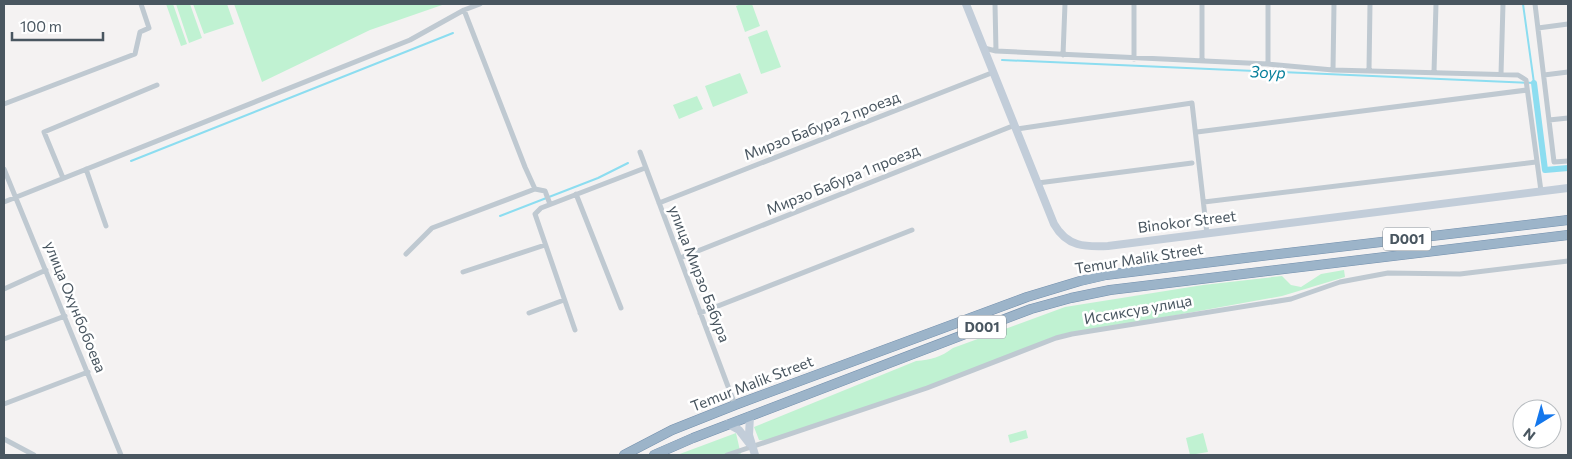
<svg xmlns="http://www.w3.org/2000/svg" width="1572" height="459" font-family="Commissioner,sans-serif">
	<rect width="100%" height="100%" fill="#f4f2f2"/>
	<path fill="#c0f2d2" d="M 166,4 L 173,4 L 187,44 L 181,46 Z
		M 176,4 L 190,4 L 202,38 L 189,43 Z
		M 193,4 L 227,4 L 234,24 L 204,34 Z
		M 234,4 L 445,4 L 370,30 L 262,82 Z
		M 741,4 L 752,4 L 760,26 L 745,32 L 736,6 Z
		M 767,30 L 781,67 L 761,74 L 748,37 Z
		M 740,73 L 748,93 L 713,107 L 705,86 Z
		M 697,96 L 703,109 L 679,119 L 673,105 Z
		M 1344,270 L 1345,277 L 1282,296 L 1072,334 L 927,388 L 769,441 L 759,440 L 754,427 L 916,361 C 931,360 941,357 953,348 L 1065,307 L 1203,285 L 1282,276 L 1291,285 L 1301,287 L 1321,274 Z
		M 1026,430 L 1028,438 L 1010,443 L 1008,435 Z
		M 736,433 L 741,455 L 677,455 Z
		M 1203,433 L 1208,452 L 1190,455 L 1186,438 Z"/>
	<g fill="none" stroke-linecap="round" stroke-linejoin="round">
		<path stroke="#8cddf0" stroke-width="2" d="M 1002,60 L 1534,83 L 1523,4
			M 131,161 L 453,33
			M 500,216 L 598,178 L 628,163"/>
		<path stroke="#8cddf0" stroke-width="6" d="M 1534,83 L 1545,170 L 1568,168"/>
		<g stroke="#7490ad" stroke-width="10">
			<path id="trunk" d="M 624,455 L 672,430 L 735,405 L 1027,297 L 1080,281 L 1106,275 L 1245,258 L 1568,220
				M 654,455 L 693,438 L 1031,309 L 1071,298 L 1110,290 L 1568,235"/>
		</g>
		<path stroke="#bfc9d1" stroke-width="5" d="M 995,4 L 996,51
			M 1535,4 L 1554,162 L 1568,161
			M 464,10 L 525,167 L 535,189 L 545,191 L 550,204
			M 1538,28 L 1568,24
			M 984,48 L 996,51 L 1268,64 L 1333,70 L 1518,75 L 1526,80 L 1541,191
			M 1063,55 L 1065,4
			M 1134,59 L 1134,4
			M 1202,61 L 1202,4
			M 1268,64 L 1268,4
			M 1333,70 L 1334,4
			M 1369,70 L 1370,4
			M 1434,72 L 1436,4
			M 1501,74 L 1503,4
			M 1544,75 L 1568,72
			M 4,104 L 135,54 L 140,32 L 149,28 L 141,4
			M 1549,120 L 1568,118
			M 1017,129 L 1192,103 L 1207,234
			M 1197,132 L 1527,90
			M 640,152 L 735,405
			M 4,169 L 121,455
			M 86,169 L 106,226
			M 63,178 L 44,132 L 157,85
			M 1038,183 L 1192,163
			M 576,194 L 621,308
			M 4,202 L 410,40 L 464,10 L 480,4
			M 1204,202 L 1536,162
			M 659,203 L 994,72
			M 406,254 L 432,228 L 535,189
			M 680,258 L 1015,125
			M 463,272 L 545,245
			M 4,289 L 46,270
			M 529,313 L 564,300
			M 700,313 L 912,230
			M 575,330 L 535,214 L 541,208 L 645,168
			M 4,339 L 65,316
			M 4,404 L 88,372
			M 4,439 L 34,455
			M 727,455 L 927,388 L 1056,338 L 1072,334 L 1291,299 L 1340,282 L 1388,273 L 1460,274 L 1568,261"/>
		<path stroke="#c2cdd9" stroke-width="8" d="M 966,4 L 1054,224 C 1067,247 1085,247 1108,246 L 1568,188
			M 750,416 L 749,435 L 755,455
			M 728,424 L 739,430 L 749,443"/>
		<use href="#trunk" stroke="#9cb4c9" stroke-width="9"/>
	</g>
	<g text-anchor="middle" stroke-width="5" stroke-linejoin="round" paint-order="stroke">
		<g fill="#fff" stroke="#808990" stroke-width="1">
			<rect x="1383" y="227.5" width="48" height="23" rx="4"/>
			<rect x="958" y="315.5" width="48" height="23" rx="4"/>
		</g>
		<g font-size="14" font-weight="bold" fill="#495660">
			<text x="1407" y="244">D001</text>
			<text x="982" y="332">D001</text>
		</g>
		<g font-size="15" fill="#495660" stroke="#fff">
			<text transform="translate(822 126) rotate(-21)" y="5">Мирзо Бабура 2 проезд</text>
			<text transform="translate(843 180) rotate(-22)" y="5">Мирзо Бабура 1 проезд</text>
			<text transform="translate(1187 222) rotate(-7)" y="5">Binokor Street</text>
			<text transform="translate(1139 259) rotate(-9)" y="5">Temur Malik Street</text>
			<text transform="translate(699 274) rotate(69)" y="5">улица Мирзо Бабура</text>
			<text transform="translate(75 307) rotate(68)" y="5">улица Охунбобоева</text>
			<text transform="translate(1138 310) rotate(-10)" y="5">Иссиксув улица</text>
			<text transform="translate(752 384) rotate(-21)" y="5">Temur Malik Street</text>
		</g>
		<g font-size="16" font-style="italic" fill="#08809c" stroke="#fff">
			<text transform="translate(1268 72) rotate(2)" y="6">Зоур</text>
		</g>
	</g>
	<rect width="1572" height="459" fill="none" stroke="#495660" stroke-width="10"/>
	<g transform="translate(1537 424) rotate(217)"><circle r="24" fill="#ffffff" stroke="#b6bbbf"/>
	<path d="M0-4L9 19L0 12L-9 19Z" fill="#1477ec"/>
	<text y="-8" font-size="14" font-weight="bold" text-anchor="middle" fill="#495660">N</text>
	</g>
	<path d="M12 32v8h91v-8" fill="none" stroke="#495660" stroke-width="2.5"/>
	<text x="20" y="32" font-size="15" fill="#495660" stroke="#ffffff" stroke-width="4" paint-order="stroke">100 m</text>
</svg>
